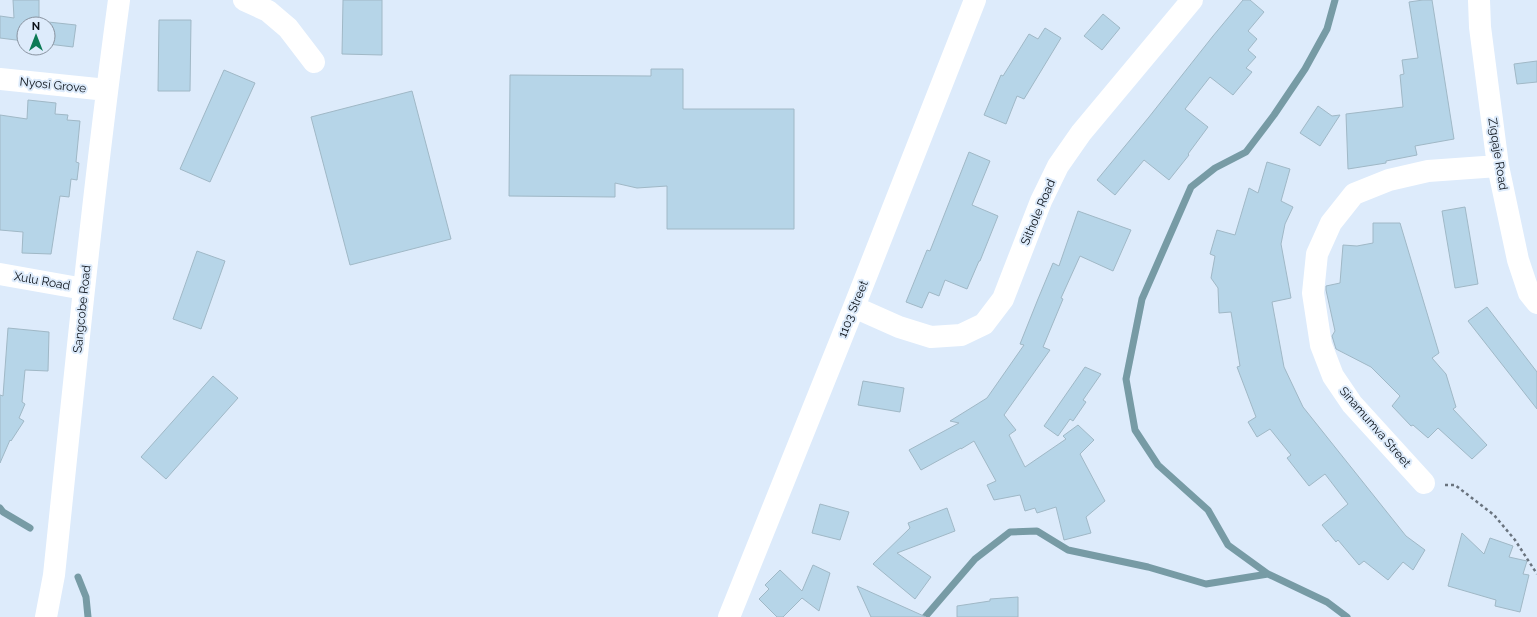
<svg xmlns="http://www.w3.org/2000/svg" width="1537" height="617" font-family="Raleway,sans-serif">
	<rect width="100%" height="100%" fill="#ddebfb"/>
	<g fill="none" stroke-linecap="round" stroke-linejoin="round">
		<path stroke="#779ba5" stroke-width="7" d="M 1335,0 L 1327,29 L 1305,69 L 1274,115 L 1246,152 L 1215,168 L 1191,187 L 1142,299 L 1126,379 L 1135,430 L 1158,465 L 1208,510 L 1228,545 L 1268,574 L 1327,602 L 1347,617
			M 0,508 L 3,512 L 30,528
			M 78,577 L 86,597 L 88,617
			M 925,617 L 975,559 L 1010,532 L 1037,531 L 1068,550 L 1148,567 L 1206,584 L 1268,574"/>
	</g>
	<path fill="#b6d5e8" stroke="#a0b8c6" d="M 13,0 L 39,0 L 39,21 L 76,25 L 73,47 L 48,44 L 48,24 L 24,24 L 24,41 L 0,38 L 0,16 L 14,18 Z
		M 343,0 L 382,0 L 382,55 L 342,54 Z
		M 1243,0 L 1250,0 L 1264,12 L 1248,31 L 1257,39 L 1248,50 L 1256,57 L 1246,68 L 1252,72 L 1233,95 L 1210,77 L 1185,109 L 1208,127 L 1188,154 L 1189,155 L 1169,180 L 1144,160 L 1115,195 L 1097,180 L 1149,117 L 1213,36 Z
		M 1423,0 L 1432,0 L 1454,139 L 1415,146 L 1417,155 L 1386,161 L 1386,163 L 1348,169 L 1346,114 L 1403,107 L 1400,75 L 1404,74 L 1402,60 L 1418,58 L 1409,2 Z
		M 1103,14 L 1120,28 L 1102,50 L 1084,36 Z
		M 159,20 L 191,20 L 190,91 L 158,91 Z
		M 1045,28 L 1061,38 L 1024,99 L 1017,96 L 1006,124 L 984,115 L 1001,75 L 1003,76 L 1029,34 L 1038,39 Z
		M 1537,61 L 1537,82 L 1517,84 L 1514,64 Z
		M 651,69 L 683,69 L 683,109 L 794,109 L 794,229 L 667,229 L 667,186 L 637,188 L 615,183 L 615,197 L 509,196 L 510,75 L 651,76 Z
		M 224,70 L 255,83 L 210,182 L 180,169 Z
		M 412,91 L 451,239 L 350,265 L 311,117 Z
		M 28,100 L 56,103 L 55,114 L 68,115 L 67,120 L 80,121 L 76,162 L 79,163 L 77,180 L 71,179 L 69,197 L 60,196 L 51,254 L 22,253 L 23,232 L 0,230 L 0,115 L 27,119 Z
		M 1318,106 L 1332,116 L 1340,115 L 1320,146 L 1300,133 Z
		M 969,152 L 990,161 L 972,205 L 998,216 L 980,261 L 979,261 L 967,289 L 945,280 L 939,296 L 929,292 L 922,308 L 906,302 L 927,250 L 930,251 Z
		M 1267,162 L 1290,169 L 1281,201 L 1293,207 L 1285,224 L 1281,244 L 1291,298 L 1272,302 L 1284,367 L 1303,407 L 1406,536 L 1425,550 L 1413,570 L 1403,562 L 1388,580 L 1364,561 L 1359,565 L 1338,540 L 1336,542 L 1322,525 L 1348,504 L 1325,474 L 1309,486 L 1287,458 L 1291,455 L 1270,429 L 1257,437 L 1248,422 L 1256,417 L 1237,367 L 1240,366 L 1231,312 L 1219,313 L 1218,288 L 1211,278 L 1215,256 L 1210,254 L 1217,230 L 1235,235 L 1249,188 L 1258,193 Z
		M 1465,207 L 1478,284 L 1455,288 L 1442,211 Z
		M 1078,211 L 1131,230 L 1113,271 L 1080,256 L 1061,298 L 1063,299 L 1043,347 L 1050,350 L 1004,415 L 1016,430 L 1009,435 L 1025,467 L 1066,439 L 1063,436 L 1078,425 L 1094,440 L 1080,454 L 1105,501 L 1086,517 L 1091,533 L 1064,540 L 1056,507 L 1037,513 L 1035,508 L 1025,511 L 1020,495 L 994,500 L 987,485 L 996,481 L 974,441 L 961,449 L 961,448 L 921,470 L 909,450 L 959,423 L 950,421 L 987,398 L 1024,345 L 1020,344 L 1038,299 L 1053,263 L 1059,266 Z
		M 1373,223 L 1400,223 L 1439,353 L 1432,358 L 1446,374 L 1456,407 L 1453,409 L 1487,445 L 1472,459 L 1438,428 L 1428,438 L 1413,425 L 1411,426 L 1392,406 L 1400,396 L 1371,367 L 1336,349 L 1332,336 L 1335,331 L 1326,290 L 1326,286 L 1340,283 L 1343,245 L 1357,246 L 1373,243 Z
		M 197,251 L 225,261 L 201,329 L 173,319 Z
		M 1487,307 L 1537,372 L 1537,409 L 1468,321 Z
		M 8,328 L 49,332 L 48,371 L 25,370 L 22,402 L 25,404 L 19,418 L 24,421 L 11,441 L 10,440 L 0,463 L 0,395 L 3,396 Z
		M 1085,367 L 1101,374 L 1083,400 L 1086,402 L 1073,421 L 1070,419 L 1058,436 L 1044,426 Z
		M 213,376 L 238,398 L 166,479 L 141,457 Z
		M 863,381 L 904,388 L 900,412 L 858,405 Z
		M 820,504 L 849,512 L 840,540 L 812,533 Z
		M 947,508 L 955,531 L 897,553 L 931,577 L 915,599 L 873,564 L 910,528 L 908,523 Z
		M 1462,533 L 1484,554 L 1490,538 L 1513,546 L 1509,557 L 1527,561 L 1523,574 L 1529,575 L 1520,612 L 1495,606 L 1496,600 L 1448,586 Z
		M 813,565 L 830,573 L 819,611 L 802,598 L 783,617 L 777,617 L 759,599 L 769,589 L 765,585 L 780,570 L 802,591 Z
		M 857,586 L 926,617 L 871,617 Z
		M 1018,597 L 1018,617 L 957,617 L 957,606 L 990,601 L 990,599 Z"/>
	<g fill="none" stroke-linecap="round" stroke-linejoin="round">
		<path stroke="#69737e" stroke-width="2.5" stroke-dasharray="3 3" stroke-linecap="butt" d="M 1445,485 L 1455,485 L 1494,515 L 1515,540 L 1537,574"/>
		<path stroke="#fff" stroke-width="22" d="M 244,0 L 268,11 L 288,28 L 314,62
			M 1479,0 L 1480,27 L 1498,166 L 1518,260 L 1529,293 L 1537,303
			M 0,79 L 107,90
			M 0,274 L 84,289
			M 854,307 L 899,327 L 931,337 L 961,335 L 984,324 L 1003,299 L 1041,201 L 1058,166 L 1081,133 L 1192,0
			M 1424,483 L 1352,404 L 1333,376 L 1321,345 L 1313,293 L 1317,254 L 1331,223 L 1354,194 L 1389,180 L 1428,171 L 1498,166
			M 46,617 L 54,575 C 74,383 93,191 119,0
			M 729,617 L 854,307 L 975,0"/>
	</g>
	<g text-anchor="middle" stroke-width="4" stroke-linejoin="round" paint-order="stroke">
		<g font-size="12" fill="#0a1017" stroke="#ddebfb">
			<text transform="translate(53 85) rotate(6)" y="4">Nyosi Grove</text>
			<text transform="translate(1498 154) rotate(81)" y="4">Zigqaje Road</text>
			<text transform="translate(1038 212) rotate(-67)" y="4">Sithole Road</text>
			<text transform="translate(42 281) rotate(10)" y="4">Xulu Road</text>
			<text transform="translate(82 309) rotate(-84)" y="4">Sangcobe Road</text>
			<text transform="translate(853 309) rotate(-68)" y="4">1103 Street</text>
			<text transform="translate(1375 427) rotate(49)" y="4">Sinamumva Street</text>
		</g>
	</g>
	<g transform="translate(36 36)"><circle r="19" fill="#ddebfb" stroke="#8993a0"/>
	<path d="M0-3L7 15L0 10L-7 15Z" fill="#0c7a55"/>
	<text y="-6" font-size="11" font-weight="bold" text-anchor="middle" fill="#0a1017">N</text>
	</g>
</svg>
